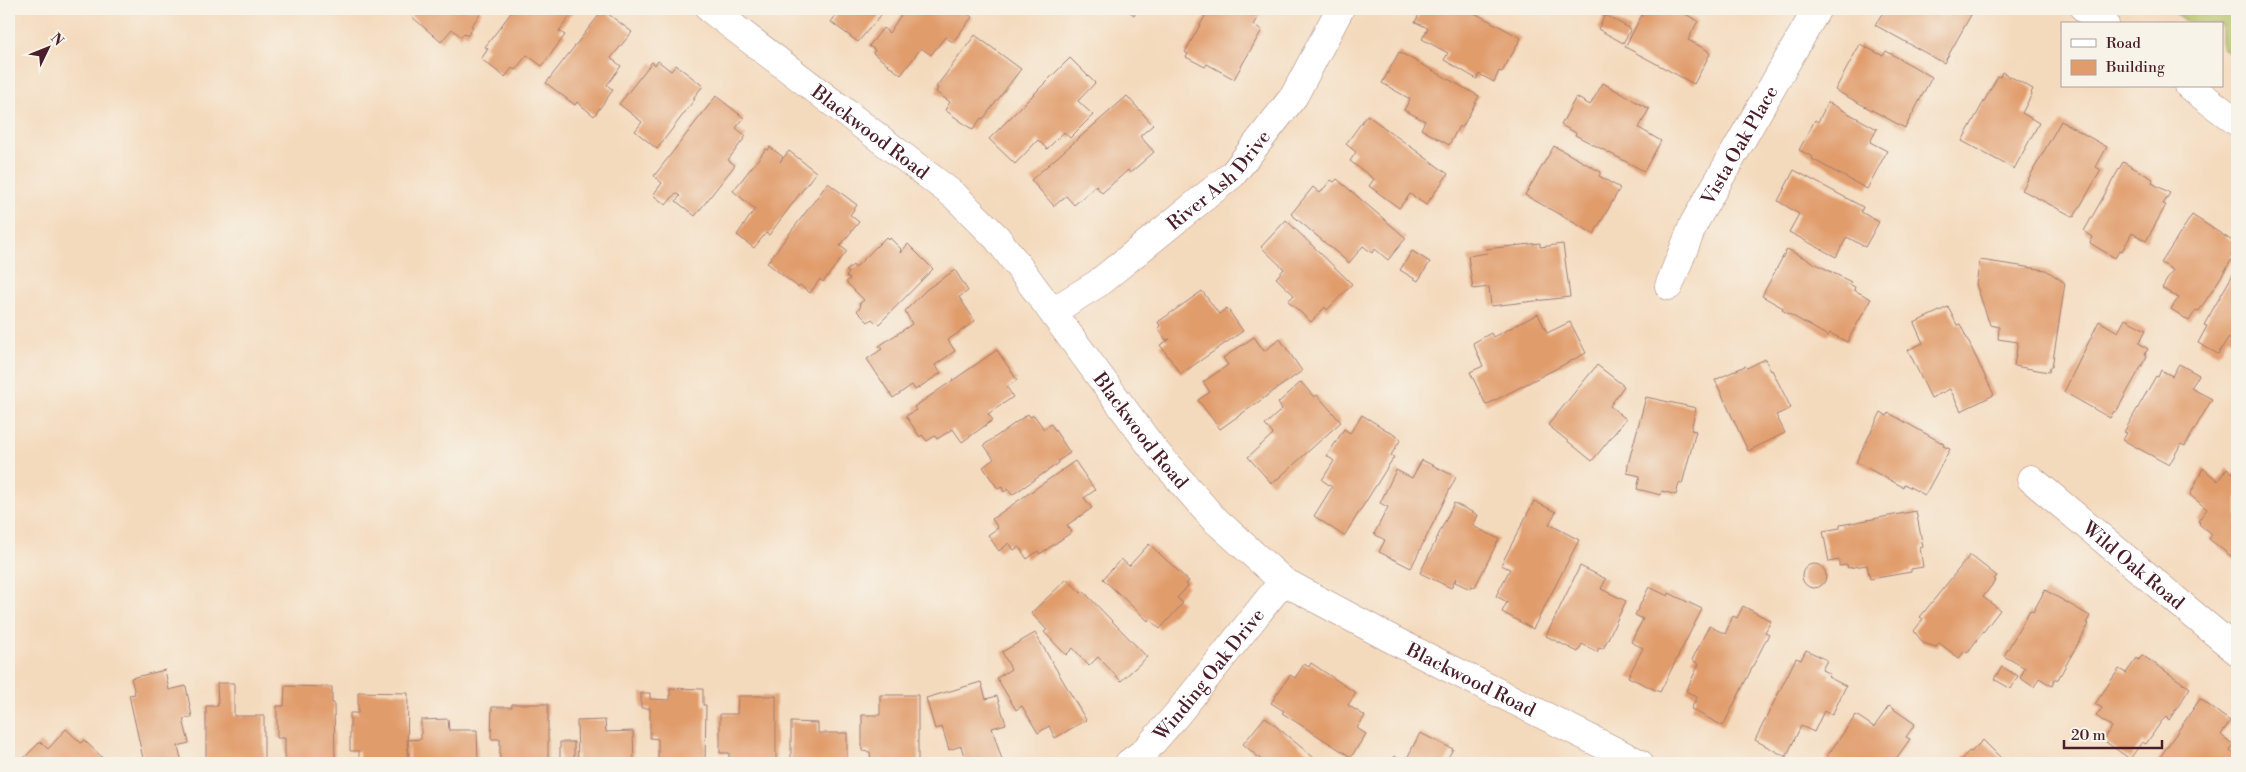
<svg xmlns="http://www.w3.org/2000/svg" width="2246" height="772" font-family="'Libre Bodoni',serif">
	<rect width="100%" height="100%" fill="#f7f3e8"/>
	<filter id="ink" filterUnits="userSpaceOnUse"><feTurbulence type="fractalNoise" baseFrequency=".02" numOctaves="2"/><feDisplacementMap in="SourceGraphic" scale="10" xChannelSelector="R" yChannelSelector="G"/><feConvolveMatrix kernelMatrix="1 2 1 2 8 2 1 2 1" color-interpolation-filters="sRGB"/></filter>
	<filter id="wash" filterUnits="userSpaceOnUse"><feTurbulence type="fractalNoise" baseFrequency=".0096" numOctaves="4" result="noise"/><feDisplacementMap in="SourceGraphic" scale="20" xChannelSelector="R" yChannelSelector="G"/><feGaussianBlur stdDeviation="1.12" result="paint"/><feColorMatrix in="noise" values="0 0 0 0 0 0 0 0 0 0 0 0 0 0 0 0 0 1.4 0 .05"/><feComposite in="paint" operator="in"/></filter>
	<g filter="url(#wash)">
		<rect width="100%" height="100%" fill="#f4dabd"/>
		<path fill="#b0be61" stroke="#7d6e46" d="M 2169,9 L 2237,9 L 2237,59 L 2222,48 L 2222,24 L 2189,24 Z"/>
		<g id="blocks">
			<path fill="#e19c6c" d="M 417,9 L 478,9 L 482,12 L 471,26 L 473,28 L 467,36 L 464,33 L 461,37 L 452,29 L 441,42 L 411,16 Z
				M 514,9 L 575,9 L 559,31 L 565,35 L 542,66 L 527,55 L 515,70 L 512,68 L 505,77 L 481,59 L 488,49 L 485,47 Z
				M 827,9 L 886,9 L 858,42 L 831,22 L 836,15 Z
				M 905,9 L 962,9 L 972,17 L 953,42 L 945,37 L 931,55 L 921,48 L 901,75 L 873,53 L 875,50 L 869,46 L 883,28 L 889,33 Z
				M 1126,9 L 1138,9 L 1134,15 Z
				M 1209,9 L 1263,9 L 1254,25 L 1262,30 L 1234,79 L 1207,64 L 1205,67 L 1186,57 L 1188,54 L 1185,52 Z
				M 1422,9 L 1467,9 L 1521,38 L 1502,72 L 1499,71 L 1494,82 L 1479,74 L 1477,79 L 1444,60 L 1448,53 L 1422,39 L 1428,28 L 1415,22 Z
				M 1645,9 L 1676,9 L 1698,21 L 1688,40 L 1707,50 L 1710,54 L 1694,84 L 1625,47 Z
				M 1885,9 L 1963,9 L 1972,13 L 1944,63 L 1875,25 Z
				M 603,10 L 632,32 L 611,58 L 621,66 L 607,85 L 613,90 L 594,116 L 577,102 L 575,105 L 546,83 Z
				M 1605,15 L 1631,29 L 1623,43 L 1598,29 Z
				M 975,35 L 1021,69 L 983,119 L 981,118 L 973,130 L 945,110 L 950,102 L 936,92 L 938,88 L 936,87 Z
				M 1860,44 L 1883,56 L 1886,51 L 1932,77 L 1905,128 L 1835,90 Z
				M 1399,52 L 1479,96 L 1462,128 L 1459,126 L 1449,145 L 1421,129 L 1425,121 L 1404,110 L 1410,99 L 1382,83 Z
				M 1070,58 L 1095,83 L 1078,101 L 1093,115 L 1070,138 L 1064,132 L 1047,149 L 1038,140 L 1015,164 L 989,139 Z
				M 658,61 L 671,71 L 676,65 L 703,86 L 693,98 L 695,99 L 657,149 L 635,131 L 642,122 L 619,104 L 652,62 L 655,65 Z
				M 2002,72 L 2033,89 L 2031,93 L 2032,94 L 2022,113 L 2039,123 L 2014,169 L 1962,141 L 1998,76 L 2000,77 Z
				M 1603,83 L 1649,109 L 1639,128 L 1661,141 L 1644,171 L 1575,135 L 1576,133 L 1561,125 L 1576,97 L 1590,105 Z
				M 716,96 L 744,118 L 736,128 L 746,136 L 728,160 L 735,165 L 695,216 L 676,201 L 680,196 L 676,193 L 666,205 L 653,195 L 662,183 L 654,176 Z
				M 1127,96 L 1153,125 L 1140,136 L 1154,152 L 1130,173 L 1128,170 L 1102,193 L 1096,186 L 1074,205 L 1066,196 L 1054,206 L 1031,180 Z
				M 1828,102 L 1877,129 L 1870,142 L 1887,151 L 1867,189 L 1812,159 L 1813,157 L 1799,150 L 1815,120 L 1818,122 Z
				M 1367,115 L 1448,174 L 1426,205 L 1410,194 L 1399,208 L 1369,186 L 1374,179 L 1350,161 L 1356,152 L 1346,144 Z
				M 2061,121 L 2107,147 L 2096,167 L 2101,170 L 2074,217 L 2022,190 Z
				M 1554,146 L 1601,172 L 1599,176 L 1620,188 L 1594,234 L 1525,195 Z
				M 770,147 L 783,157 L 780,162 L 789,151 L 816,172 L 769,235 L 766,233 L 754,248 L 737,235 L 755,209 L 733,191 L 766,149 L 768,150 Z
				M 2123,162 L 2153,179 L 2152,183 L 2170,193 L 2163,204 L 2166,205 L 2146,241 L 2132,233 L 2122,251 L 2120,250 L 2115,258 L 2090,243 L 2093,237 L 2084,231 Z
				M 1794,170 L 1863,207 L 1861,212 L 1879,222 L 1865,247 L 1847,237 L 1836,257 L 1789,232 L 1799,214 L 1778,201 Z
				M 1337,179 L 1406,238 L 1388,260 L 1375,249 L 1372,253 L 1363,246 L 1349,263 L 1291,214 L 1313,187 L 1320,193 L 1331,180 L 1334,182 Z
				M 828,183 L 857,205 L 850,215 L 859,222 L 840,246 L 847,251 L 823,282 L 820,279 L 810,293 L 800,285 L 798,287 L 767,263 Z
				M 2192,215 L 2237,244 L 2237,246 L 2231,256 L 2233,258 L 2199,311 L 2196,310 L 2189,321 L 2171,309 L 2178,298 L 2162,288 L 2173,270 L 2161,263 Z
				M 1286,220 L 1352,284 L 1327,310 L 1325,307 L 1311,322 L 1288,301 L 1294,295 L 1276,278 L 1284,269 L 1261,247 Z
				M 886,237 L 889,240 L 890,238 L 901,249 L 900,253 L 908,244 L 933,269 L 878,325 L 872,319 L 868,322 L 857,311 L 861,306 L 859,304 L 864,300 L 846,282 L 850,279 L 846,276 L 849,273 L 846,271 L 853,265 L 855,268 Z
				M 1540,243 L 1540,247 L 1563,244 L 1570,297 L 1491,306 L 1489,287 L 1473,289 L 1468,256 L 1487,253 L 1486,249 Z
				M 1787,249 L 1851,282 L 1849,284 L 1855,287 L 1854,290 L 1871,299 L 1847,342 L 1830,333 L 1828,336 L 1782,310 L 1783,308 L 1762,296 Z
				M 1412,251 L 1430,262 L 1418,281 L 1400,270 Z
				M 1980,260 L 2046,270 L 2065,283 L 2052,367 L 2050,367 L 2049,372 L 2014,366 L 2018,342 L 1998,339 L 1999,327 L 1990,325 L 1976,284 Z
				M 2237,267 L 2237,344 L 2228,338 L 2218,354 L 2198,343 L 2207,326 L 2204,325 Z
				M 955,270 L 968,291 L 959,297 L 975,321 L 948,340 L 955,351 L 935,365 L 941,373 L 915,390 L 912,385 L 893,398 L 867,359 L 882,349 L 879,346 L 912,324 L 905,311 L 927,289 Z
				M 1202,291 L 1219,314 L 1227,308 L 1243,331 L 1181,374 L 1160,345 L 1170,339 L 1166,340 L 1158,328 L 1160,326 L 1158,322 Z
				M 1948,307 L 1957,325 L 1960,324 L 1994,395 L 1961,411 L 1950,389 L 1931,398 L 1908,350 L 1923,343 L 1914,323 Z
				M 1538,314 L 1547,333 L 1570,322 L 1586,353 L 1486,405 L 1470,372 L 1483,366 L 1473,343 L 1491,333 L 1493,337 Z
				M 2125,319 L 2146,330 L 2139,343 L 2148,349 L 2145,354 L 2147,356 L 2116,412 L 2114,411 L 2110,418 L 2064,392 L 2099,321 L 2118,332 Z
				M 1254,337 L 1264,351 L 1280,339 L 1302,371 L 1220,429 L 1198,400 L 1210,392 L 1203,382 L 1228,365 L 1223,358 Z
				M 997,350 L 1017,380 L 1007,387 L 1013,397 L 988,414 L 993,420 L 962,442 L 953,429 L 937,439 L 935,436 L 927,441 L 922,435 L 920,437 L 906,416 L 916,410 L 914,407 Z
				M 1765,359 L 1771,371 L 1772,370 L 1791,408 L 1776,415 L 1785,433 L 1748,451 L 1715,380 L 1745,366 L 1747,368 Z
				M 2179,364 L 2199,375 L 2191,388 L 2212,399 L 2185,446 L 2181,444 L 2169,465 L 2123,440 L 2127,433 L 2124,432 L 2156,376 L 2158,377 L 2161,370 L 2172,376 Z
				M 1597,365 L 1624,386 L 1610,406 L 1626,419 L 1592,461 L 1548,425 Z
				M 1301,382 L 1314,397 L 1317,395 L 1341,422 L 1272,484 L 1248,457 L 1273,434 L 1265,425 L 1282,409 L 1278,403 Z
				M 1646,397 L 1696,408 L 1691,430 L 1696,431 L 1682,484 L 1679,483 L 1676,495 L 1662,491 L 1661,495 L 1637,489 L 1640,476 L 1627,473 L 1628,464 Z
				M 1881,412 L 1887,416 L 1889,413 L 1944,444 L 1943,446 L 1950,449 L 1925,495 L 1904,484 L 1903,487 L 1856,462 Z
				M 1028,414 L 1030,417 L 1034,415 L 1044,429 L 1051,424 L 1070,453 L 1058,461 L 1059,463 L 1012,495 L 1008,489 L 1004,492 L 1002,487 L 998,489 L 983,467 L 994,459 L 984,445 Z
				M 1362,415 L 1401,439 L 1391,455 L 1394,457 L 1344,536 L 1314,516 L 1332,487 L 1322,480 L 1334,461 L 1327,456 L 1344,429 L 1350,433 Z
				M 1422,460 L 1456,477 L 1411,568 L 1379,552 L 1385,540 L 1374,534 L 1388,507 L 1380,503 L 1396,470 L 1412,478 Z
				M 1075,461 L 1095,490 L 1084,498 L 1092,508 L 1067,525 L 1072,532 L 1040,554 L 1038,551 L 1027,559 L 1019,547 L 1014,550 L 1009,543 L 999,551 L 988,535 L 998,528 L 992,519 Z
				M 2203,468 L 2218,481 L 2227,468 L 2234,474 L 2237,471 L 2237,561 L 2209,539 L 2212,535 L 2199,524 L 2200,522 L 2198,521 L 2207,509 L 2190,495 Z
				M 1534,501 L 1556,512 L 1549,524 L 1579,540 L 1533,629 L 1502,612 L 1507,602 L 1496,596 L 1510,569 L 1501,565 Z
				M 1454,503 L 1478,515 L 1473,526 L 1499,539 L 1475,587 L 1471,586 L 1470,589 L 1455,582 L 1456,578 L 1451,588 L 1420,573 Z
				M 1916,511 L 1923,547 L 1920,548 L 1923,567 L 1911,569 L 1911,572 L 1870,579 L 1867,565 L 1848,568 L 1847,565 L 1839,566 L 1839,560 L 1829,562 L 1823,531 L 1840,528 L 1840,525 Z
				M 1149,544 L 1189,581 L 1186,584 L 1188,586 L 1177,598 L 1183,603 L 1160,629 L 1149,619 L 1148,621 L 1103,579 L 1121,559 L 1129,566 Z
				M 1970,555 L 1997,576 L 1994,579 L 1996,580 L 1983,597 L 2000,610 L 1967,653 L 1965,651 L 1959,658 L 1939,643 L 1936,647 L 1923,643 L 1914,631 L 1923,619 L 1920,617 Z
				M1802 576a12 12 0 1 1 24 0a12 12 0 1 1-24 0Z
				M 1580,566 L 1606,579 L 1601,589 L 1626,601 L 1603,649 L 1599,648 L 1597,652 L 1582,644 L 1578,652 L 1546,636 Z
				M 1067,579 L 1081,593 L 1083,591 L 1147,657 L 1121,681 L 1098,657 L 1089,666 L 1073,648 L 1066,655 L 1044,632 L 1047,630 L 1031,613 Z
				M 1649,587 L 1668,596 L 1669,593 L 1702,609 L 1660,692 L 1628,677 L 1643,648 L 1631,642 L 1643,619 L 1635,615 Z
				M 2045,590 L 2090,616 L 2086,623 L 2089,624 L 2057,681 L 2055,679 L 2052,686 L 2039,678 L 2034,687 L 2020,678 L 2025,668 L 2004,656 L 2030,610 L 2033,612 Z
				M 1743,606 L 1771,621 L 1765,632 L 1769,634 L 1723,726 L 1691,709 L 1697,697 L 1686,691 L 1699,664 L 1692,660 L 1709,626 L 1725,634 L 1733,616 L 1737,618 Z
				M 1035,633 L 1086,720 L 1055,738 L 1049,726 L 1038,733 L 1022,706 L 1016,710 L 997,678 L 1011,669 L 1002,652 Z
				M 1806,650 L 1827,660 L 1822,670 L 1830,674 L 1828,677 L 1846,686 L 1832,715 L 1824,711 L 1814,732 L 1801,726 L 1786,757 L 1755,740 L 1796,658 L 1801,660 Z
				M 2142,655 L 2190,688 L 2169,720 L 2166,717 L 2161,722 L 2146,744 L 2142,742 L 2130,759 L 2103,740 L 2112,727 L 2096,716 L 2102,708 L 2095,704 L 2119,669 L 2126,673 L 2137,658 L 2139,660 Z
				M 1311,663 L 1356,693 L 1348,705 L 1365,716 L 1357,728 L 1366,734 L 1351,757 L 1282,713 L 1284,711 L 1271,703 L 1290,675 L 1295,678 L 1304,664 L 1309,667 Z
				M 2002,667 L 2018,676 L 2011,689 L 1994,679 Z
				M 165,670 L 169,690 L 186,686 L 192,717 L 183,719 L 189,743 L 178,746 L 182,763 L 144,763 L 129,695 L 135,694 L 131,678 Z
				M 981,682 L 986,699 L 997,696 L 1006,724 L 992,728 L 1003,763 L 966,763 L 961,746 L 949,750 L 942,727 L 935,729 L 926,698 Z
				M 217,683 L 234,683 L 234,716 L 264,716 L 264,763 L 206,763 L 206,706 L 218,706 Z
				M 285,686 L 332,687 L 332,703 L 334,703 L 335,763 L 285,761 L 285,738 L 277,738 L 277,706 L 284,706 Z
				M 670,688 L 703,689 L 703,705 L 706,705 L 705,763 L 658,763 L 658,739 L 650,738 L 650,708 L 641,708 L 641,693 L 650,693 L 650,699 L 670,700 Z
				M 358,692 L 408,693 L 407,763 L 359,763 L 359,751 L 350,751 L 350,713 L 358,713 Z
				M 880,695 L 918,695 L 918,763 L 871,763 L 870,752 L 862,751 L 862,715 L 880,715 Z
				M 738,696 L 776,696 L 776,763 L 729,763 L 729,753 L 720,753 L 720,714 L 737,714 Z
				M 2200,699 L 2230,721 L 2221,735 L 2234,745 L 2230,751 L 2237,756 L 2237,763 L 2156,763 Z
				M 512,704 L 548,704 L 548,763 L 500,762 L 500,739 L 491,739 L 492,707 L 512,707 Z
				M 1889,706 L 1915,724 L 1906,737 L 1910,739 L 1893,763 L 1828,763 L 1829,762 L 1825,759 L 1856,715 L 1874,727 Z
				M 1265,717 L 1320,763 L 1265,763 L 1243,744 Z
				M 448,719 L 449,730 L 477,730 L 478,763 L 420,763 L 420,761 L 409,761 L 408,740 L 421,739 L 421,720 Z
				M 605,720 L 606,732 L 633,731 L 634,763 L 578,763 L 577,721 Z
				M 791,722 L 818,723 L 818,733 L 847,733 L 847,763 L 791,763 Z
				M 66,729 L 81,743 L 84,740 L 108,763 L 26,763 L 22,760 L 40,742 L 48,749 Z
				M 1420,733 L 1453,749 L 1445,763 L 1391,763 L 1394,756 L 1405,762 Z
				M 1983,740 L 2006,763 L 1958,763 L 1969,751 L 1971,752 Z
				M 560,742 L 574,742 L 574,763 L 560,763 Z
				M 1487,759 L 1496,763 L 1484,763 Z"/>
		</g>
	</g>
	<g filter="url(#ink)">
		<use href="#blocks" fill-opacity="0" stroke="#9f7c74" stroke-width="1"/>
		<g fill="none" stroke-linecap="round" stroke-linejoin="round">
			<g stroke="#9f7c74" stroke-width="29">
				<g id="minor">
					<path id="s1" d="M 710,9 L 955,196 L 997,238 L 1013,259 L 1154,450 L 1212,517 L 1283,581 L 1397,642 L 1639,763"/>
					<path d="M 2085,9 L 2105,24"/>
					<path d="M 2189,86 L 2237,122"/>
					<path id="s2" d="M 1669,286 L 1694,223 L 1817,9"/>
					<path id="s3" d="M 1053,311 L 1097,284 L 1233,174 L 1294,96 L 1340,9"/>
					<path id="s4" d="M 2031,479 L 2237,651"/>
					<path id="s5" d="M 1129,763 L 1144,752 L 1178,713 L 1283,581"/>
				</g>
			</g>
			<use href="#minor" stroke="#fff" stroke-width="28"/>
		</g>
	</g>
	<g text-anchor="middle" stroke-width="4" stroke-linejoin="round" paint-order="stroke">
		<g font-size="19" fill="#4a1f2b" stroke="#f7f3e8">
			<text dy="7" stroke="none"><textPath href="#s1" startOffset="202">Blackwood Road</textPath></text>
			<text dy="7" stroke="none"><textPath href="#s2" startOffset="158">Vista Oak Place</textPath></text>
			<text dy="7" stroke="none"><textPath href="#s3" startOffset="212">River Ash Drive</textPath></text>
			<text dy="7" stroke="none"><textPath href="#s1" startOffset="608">Blackwood Road</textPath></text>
			<text dy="7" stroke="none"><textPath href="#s4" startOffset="134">Wild Oak Road</textPath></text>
			<text dy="7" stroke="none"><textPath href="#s5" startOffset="120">Winding Oak Drive</textPath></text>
			<text dy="7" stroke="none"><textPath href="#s1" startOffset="1028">Blackwood Road</textPath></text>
		</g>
	</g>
	<rect width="2246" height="772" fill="none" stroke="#f7f3e8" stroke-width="30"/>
	<rect x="2061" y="22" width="162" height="65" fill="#f7f3e8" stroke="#b29e9c"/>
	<rect x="2071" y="39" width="25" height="8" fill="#ffffff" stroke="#b29e9c"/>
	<text x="2106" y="48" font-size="15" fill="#4a1f2b">Road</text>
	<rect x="2071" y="60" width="25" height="15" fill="#e19c6c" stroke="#b29e9c"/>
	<text x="2106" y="72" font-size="15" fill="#4a1f2b">Building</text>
	<g transform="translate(48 48) rotate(47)" stroke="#f7f3e8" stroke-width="4" paint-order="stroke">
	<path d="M0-4L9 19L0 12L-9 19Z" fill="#4a1f2b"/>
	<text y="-8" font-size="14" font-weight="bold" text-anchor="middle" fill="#4a1f2b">N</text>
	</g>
	<path d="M2064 740v8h98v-8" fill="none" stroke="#4a1f2b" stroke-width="2.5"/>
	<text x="2071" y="740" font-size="15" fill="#4a1f2b" stroke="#f7f3e8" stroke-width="4" paint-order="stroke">20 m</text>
</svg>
